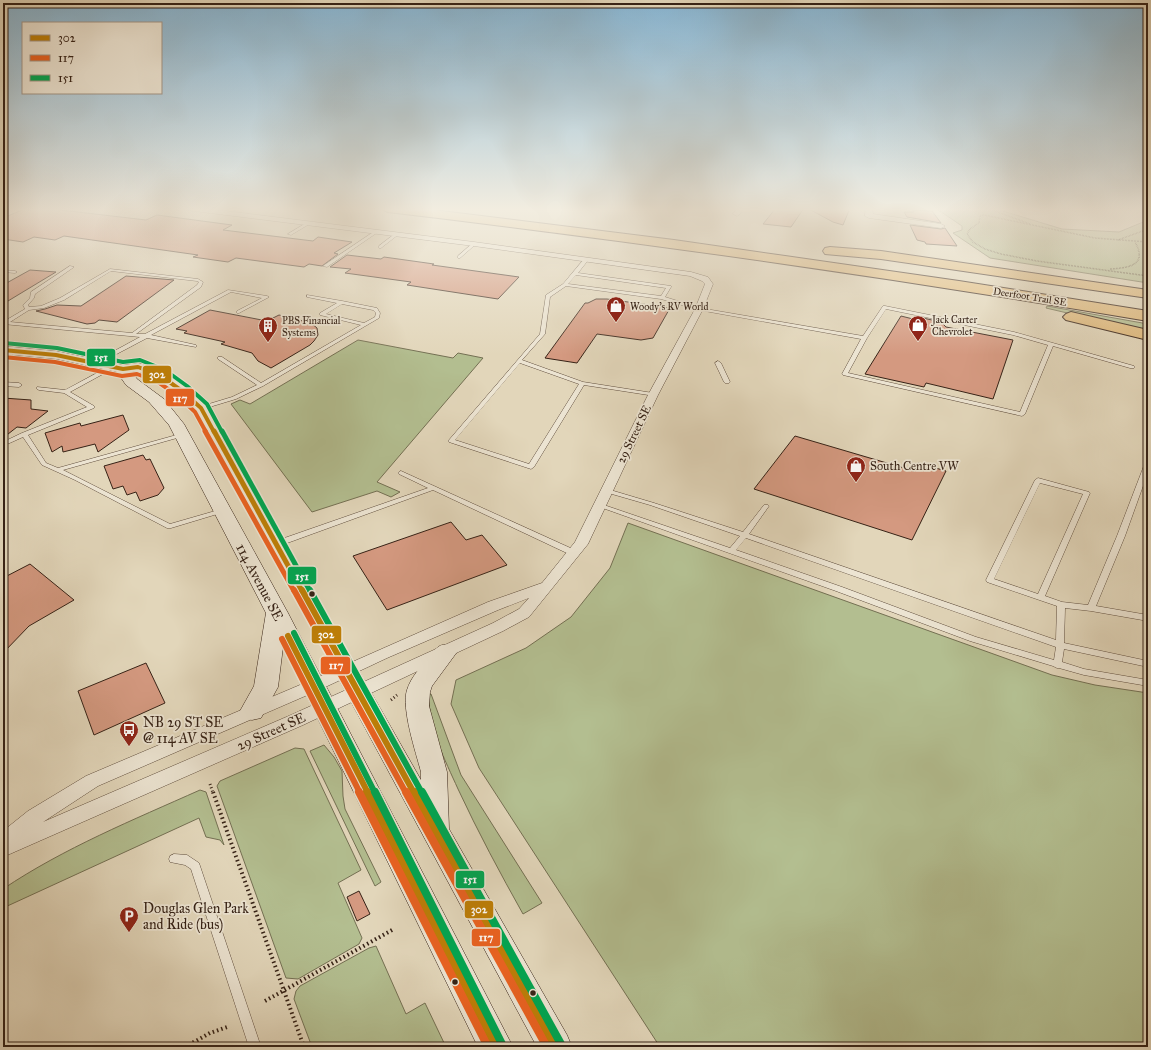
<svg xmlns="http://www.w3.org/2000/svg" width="1151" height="1050" font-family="'IM FELL Great Primer',serif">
	<rect width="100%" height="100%" fill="#e2d6ba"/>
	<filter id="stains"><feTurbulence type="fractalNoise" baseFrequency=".005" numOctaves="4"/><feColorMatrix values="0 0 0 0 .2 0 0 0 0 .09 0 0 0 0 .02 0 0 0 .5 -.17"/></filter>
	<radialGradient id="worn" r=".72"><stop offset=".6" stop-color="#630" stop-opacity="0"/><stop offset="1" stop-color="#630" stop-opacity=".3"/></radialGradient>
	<path fill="#b3be90" stroke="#747053" d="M 993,208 L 1062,229 L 1119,232 L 1148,220 L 1148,283 L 990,258 L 953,233 L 962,230 L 962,226 L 937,209 Z
		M 1047,306 L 1148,324 L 1148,332 L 1046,308 Z
		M 358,340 L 453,358 L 458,353 L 483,358 L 377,482 L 400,492 L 391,497 L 377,491 L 312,512 L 231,404 L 240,400 L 250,404 Z
		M 628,523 L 1052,675 L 1095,685 L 1148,693 L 1148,1047 L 660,1047 L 479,768 L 451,704 L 456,680 L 526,648 L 571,617 L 610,568 Z
		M 429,694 L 431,694 L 461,775 L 542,903 L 523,914 C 500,873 478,832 458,789 C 445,760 428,728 429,694 Z
		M 324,745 L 334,757 L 342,771 L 343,796 L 345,809 L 381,882 L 375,886 L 310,751 Z
		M 295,748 L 304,749 L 361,870 L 338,883 L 362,938 L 359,944 L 298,979 L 286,978 L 217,786 L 220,781 Z
		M 200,790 L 206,792 L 224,845 L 220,840 L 206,837 L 199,818 L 3,908 L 3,889 C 64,848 133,820 200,790 Z
		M 376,946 L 406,1014 L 425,1003 L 446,1047 L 312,1047 L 294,999 L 296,991 L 300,986 L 369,948 Z"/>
	<path fill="#d49980" stroke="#362216" d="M 27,208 L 44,208 L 146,220 L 157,215 L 232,225 L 223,230 L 313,241 L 318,237 L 352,242 L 334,253 L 338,254 L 322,266 L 309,264 L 304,267 L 236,258 L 228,262 L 193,257 L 198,255 L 64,236 L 55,240 L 34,237 L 23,242 L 3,239 L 3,218 Z
		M 776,208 L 804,208 L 791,227 L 763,224 Z
		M 807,208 L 850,208 L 843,225 L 833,222 Z
		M 913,210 L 932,211 L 941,223 L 907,217 L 904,212 L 914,212 Z
		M 910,225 L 941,229 L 945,228 L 957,246 L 926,244 L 925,242 L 917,240 Z
		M 347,255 L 381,259 L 384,257 L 434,264 L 432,265 L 519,277 L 498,299 L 407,285 L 411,282 L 345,273 L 351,269 L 330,267 Z
		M 30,270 L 56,272 L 3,304 L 3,285 Z
		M 126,276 L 174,280 L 117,322 L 99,320 L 95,323 L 87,324 L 36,311 L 45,309 L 57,305 L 81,306 Z
		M 596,299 L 607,299 L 670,308 L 653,338 L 641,340 L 597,334 L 577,363 L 545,358 L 585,303 L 588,303 Z
		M 210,310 L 267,321 L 279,315 L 311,323 L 317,328 L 318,335 L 314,341 L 310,345 L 271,368 L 258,361 L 252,353 L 221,344 L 225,342 L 184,333 L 187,331 L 176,329 Z
		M 901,316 L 921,321 L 923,318 L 941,322 L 946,327 L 1013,340 L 993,399 L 926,383 L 924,387 L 865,374 Z
		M 3,398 L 31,400 L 31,409 L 48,411 L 26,428 L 17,427 L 3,438 Z
		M 123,415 L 129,430 L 98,452 L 95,444 L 63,452 L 62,446 L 52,452 L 45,433 L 80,423 L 81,426 Z
		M 795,436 L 914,471 L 918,463 L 946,471 L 912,540 L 754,489 Z
		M 143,455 L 146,460 L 150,459 L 164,488 L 158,495 L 140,501 L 136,492 L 127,495 L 123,486 L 113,489 L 104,466 Z
		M 451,522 L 466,540 L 482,535 L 507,565 L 387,610 L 353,556 Z
		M 30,564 L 74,600 L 29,626 L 3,653 L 3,578 Z
		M 146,663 L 165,703 L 94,735 L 78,691 Z
		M 359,891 L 370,914 L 357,921 L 347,897 Z"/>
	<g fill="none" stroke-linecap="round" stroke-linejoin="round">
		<g stroke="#614f3f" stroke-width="1">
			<path id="service" d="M 87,208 L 91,208 L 91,209 L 88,210 Z
				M 308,222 L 311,223 L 291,235 L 288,234 Z
				M 375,231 L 378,232 L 327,267 L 323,266 Z
				M 396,233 L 399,234 L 381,248 L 379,248 L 379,246 Z
				M 473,243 L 476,244 L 460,258 L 458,258 L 458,256 Z
				M 585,258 L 589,259 L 578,273 L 671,286 L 671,287 L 665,297 L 700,308 L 863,336 L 883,306 L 885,306 L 1014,332 L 1134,366 L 1135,367 L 1134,368 L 1130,368 L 1053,346 L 1025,414 L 1022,416 L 843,375 L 842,374 L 861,339 L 699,310 L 661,299 L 566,286 L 550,297 L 545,334 L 522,360 L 583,382 L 653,393 L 656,395 L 655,396 L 584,385 L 534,467 L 531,469 L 449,442 L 448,441 L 449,440 L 540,334 L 546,295 L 563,284 ZM 576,275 L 666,288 L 661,296 L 568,284 ZM 886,309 L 1013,335 L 1048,345 L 1020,412 L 848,373 L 867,338 ZM 520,363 L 579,384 L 529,464 L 455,440 Z
				M 70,266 L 74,267 L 35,294 L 34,298 L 28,305 L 29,307 L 41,306 L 60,298 L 110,269 L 198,279 L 203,282 L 201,287 L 136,334 L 145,334 L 228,290 L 267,296 L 269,297 L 239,313 L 237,313 L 237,311 L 262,298 L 231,292 L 151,335 L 196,345 L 196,347 L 147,338 L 96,365 L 94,364 L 94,362 L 140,337 L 3,324 L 3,322 L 25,309 L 23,305 L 30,298 L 31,292 ZM 111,271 L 197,281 L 199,282 L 197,285 L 132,333 L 10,322 L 29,310 L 44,308 L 64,300 Z
				M 3,270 L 15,271 L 17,272 L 15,273 L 3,272 Z
				M 307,295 L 342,301 L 377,308 L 380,313 L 379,318 L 263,386 L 236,399 L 203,409 L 199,409 L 199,407 L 232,397 L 257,385 L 218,359 L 218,357 L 222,357 L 261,383 L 361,325 L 320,315 L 320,313 L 337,303 L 307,297 ZM 342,304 L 373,310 L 376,313 L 375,317 L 364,323 L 326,314 Z
				M 14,349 L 17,351 L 16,352 L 3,361 L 3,357 Z
				M 718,361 L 721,363 L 730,382 L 729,383 L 725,383 L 724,382 L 715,363 Z
				M 112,365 L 115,367 L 114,368 L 70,392 L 94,406 L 94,408 L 28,435 L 46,463 L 58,468 L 180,434 L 184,434 L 185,435 L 184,436 L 63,470 L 170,524 L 222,509 L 225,511 L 224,512 L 171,528 L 167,528 L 75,480 L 42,465 L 23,437 L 3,446 L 3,442 L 22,433 L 87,407 L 64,393 L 39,390 L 37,389 L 37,387 L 65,390 Z
				M 3,382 L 19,383 L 22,385 L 19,387 L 3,386 Z
				M 1148,461 L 1148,472 L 1125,536 L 1096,606 L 1148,615 L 1148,621 L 1091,611 L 1065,608 L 1064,643 L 1148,661 L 1148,667 L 1064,649 L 1062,662 L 1084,669 L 1148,680 L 1148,686 L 1084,675 L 1059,668 L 1057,668 L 1053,666 L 970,641 L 836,591 L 597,506 L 596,505 L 599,503 L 601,504 L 730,548 L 740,536 L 650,505 L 605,492 L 604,491 L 607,489 L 654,503 L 743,532 L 764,505 L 768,505 L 769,506 L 749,534 L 1056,640 L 1057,606 L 987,582 L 986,580 L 1035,480 L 1038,478 L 1089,492 L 1090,493 L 1045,596 L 1062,602 L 1088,605 L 1117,536 L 1145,463 ZM 1040,483 L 1083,494 L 1038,594 L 994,579 ZM 746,538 L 1056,647 L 1054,660 L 976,637 L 842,587 L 736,550 Z
				M 401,471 L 577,551 L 578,553 L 574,555 L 571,555 L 433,490 L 279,546 L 276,546 L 272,544 L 273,542 L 428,488 L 399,474 L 398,473 L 399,472 Z
				M 174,854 L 187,855 L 199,863 L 261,1047 L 249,1047 L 191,869 L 185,865 L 170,862 L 169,859 L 170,856 Z"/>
		</g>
		<g stroke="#614f3f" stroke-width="1">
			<path id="minor" d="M 183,208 L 202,208 L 474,242 L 691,272 L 708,277 L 713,284 L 703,309 L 658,395 L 588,544 L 529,617 L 503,631 L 303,725 L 3,857 L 3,831 L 28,811 L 86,776 L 307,682 L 488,602 L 542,583 L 575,542 L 648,395 L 695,309 L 705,284 L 702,281 L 690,276 L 474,246 L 186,210 ZM 529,598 L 519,609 L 493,623 L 291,715 L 43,822 L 98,786 L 319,690 L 387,658 L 498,610 Z
				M 738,208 L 744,208 L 739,215 L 737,216 L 733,214 Z
				M 866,208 L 872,208 L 873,214 L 941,224 L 945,226 L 941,228 L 869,218 L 865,216 Z
				M 1069,208 L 1079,208 L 1079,209 L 1076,211 Z"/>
		</g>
		<g stroke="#362216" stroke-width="1">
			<path id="secondary" d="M 3,346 L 56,351 L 123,365 L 138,363 L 143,364 L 166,373 L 187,388 L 207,405 L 421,780 L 421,772 C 416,753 401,708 407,690 C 411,677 420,668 429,657 C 437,647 440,642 454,646 L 457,652 L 432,686 L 430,692 L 429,706 L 447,772 L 449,829 L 567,1035 L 572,1047 L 537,1047 L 194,410 C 180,398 152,369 132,372 L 137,379 L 164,399 L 184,424 L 288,613 L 513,1047 L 478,1047 L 283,647 L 278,687 L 261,718 L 252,720 L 243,718 L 240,711 L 254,686 L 266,613 L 169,425 L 149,402 L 126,385 L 117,372 L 56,359 L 3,354 Z"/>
		</g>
		<g stroke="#362216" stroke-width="2">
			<path id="motorway" d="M 382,208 L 417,208 L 674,240 L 959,281 L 1148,311 L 1148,321 C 895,278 642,242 388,212 L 384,210 Z
				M 830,247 L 881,251 L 1148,290 L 1148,298 L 881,259 L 825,254 L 823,251 L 825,248 Z
				M 1071,312 L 1148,330 L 1148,340 L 1066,320 L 1063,317 L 1066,314 Z"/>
		</g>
		<path stroke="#362216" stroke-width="1.5" stroke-dasharray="0.5 1" stroke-linecap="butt" d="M 987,208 L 1030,224
			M 1118,240 L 1148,229
			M 1148,242 L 1095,238 L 984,215 L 980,216 L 979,223 L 970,229 L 967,234 L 973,242 L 985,249 L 1001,254 L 1037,261 L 1148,276
			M 1110,269 C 1129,268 1148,265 1135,242"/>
		<path stroke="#362216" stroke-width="3" stroke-dasharray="1 2.5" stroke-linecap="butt" d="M 391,700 L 397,695
			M 210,784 L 213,793"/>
		<path stroke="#362216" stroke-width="4" stroke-dasharray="1.5 3" stroke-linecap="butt" d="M 213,792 L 304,1047
			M 265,1001 L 394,929
			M 185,1047 L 210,1033 L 227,1027
			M 298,1047 L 303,1044"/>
		<use href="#service" fill="#ece4d2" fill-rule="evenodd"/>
		<use href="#minor" fill="#ece4d2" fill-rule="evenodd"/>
		<use href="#secondary" fill="#ece4d2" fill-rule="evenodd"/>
		<use href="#motorway" fill="#e1bb7d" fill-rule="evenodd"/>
		<g stroke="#ece4d2" stroke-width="6">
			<path id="bus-1-far3" d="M 3,350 L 56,355 L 123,369 L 138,367 L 161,376 L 182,391 L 201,408 L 214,432"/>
		</g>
		<g stroke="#ece4d2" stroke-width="8">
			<path id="bus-1-far2" d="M 214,431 L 302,591"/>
		</g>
		<g stroke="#ece4d2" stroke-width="9">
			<path id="bus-1-far1" d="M 302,590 L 414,793
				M 288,636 L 368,793"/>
		</g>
		<g stroke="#ece4d2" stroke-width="11">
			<path id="bus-1" d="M 367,792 L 496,1047
				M 414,792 L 555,1047"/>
		</g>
		<g stroke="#ece4d2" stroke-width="6">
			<path id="bus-2-far3" d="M 3,357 L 55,362 L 122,376 L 137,374 L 158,382 L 178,396 L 195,412 L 206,432"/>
		</g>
		<g stroke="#ece4d2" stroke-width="8">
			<path id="bus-2-far2" d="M 205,431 L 294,591"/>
		</g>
		<g stroke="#ece4d2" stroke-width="9">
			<path id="bus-2-far1" d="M 294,590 L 406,793
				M 282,639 L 360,793"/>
		</g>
		<g stroke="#ece4d2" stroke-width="11">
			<path id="bus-2" d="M 359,792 L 488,1047
				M 406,792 L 547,1047"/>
		</g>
		<g stroke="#ece4d2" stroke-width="6">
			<path id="bus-3-far3" d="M 4,343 L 57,348 L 123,362 L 140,360 L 165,370 L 187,386 L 207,404 L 222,432"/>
		</g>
		<g stroke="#ece4d2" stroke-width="8">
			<path id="bus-3-far2" d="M 222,431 L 310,591"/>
		</g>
		<g stroke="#ece4d2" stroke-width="9">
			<path id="bus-3-far1" d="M 310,590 L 422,793
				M 294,633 L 375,793"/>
		</g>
		<g stroke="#ece4d2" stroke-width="11">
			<path id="bus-3" d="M 375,792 L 502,1044
				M 422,792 L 561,1044"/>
		</g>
		<use href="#bus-1-far3" stroke="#bd7e07" stroke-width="4"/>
		<use href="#bus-1-far2" stroke="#bd7e07" stroke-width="5"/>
		<use href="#bus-1-far1" stroke="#bd7e07" stroke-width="6"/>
		<use href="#bus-1" stroke="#bd7e07" stroke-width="8"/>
		<use href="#bus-2-far3" stroke="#e96221" stroke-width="4"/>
		<use href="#bus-2-far2" stroke="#e96221" stroke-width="5"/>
		<use href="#bus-2-far1" stroke="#e96221" stroke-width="6"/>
		<use href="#bus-2" stroke="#e96221" stroke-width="8"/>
		<use href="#bus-3-far3" stroke="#00a651" stroke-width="4"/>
		<use href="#bus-3-far2" stroke="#00a651" stroke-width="5"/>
		<use href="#bus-3-far1" stroke="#00a651" stroke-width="6"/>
		<use href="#bus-3" stroke="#00a651" stroke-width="8"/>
	</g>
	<linearGradient id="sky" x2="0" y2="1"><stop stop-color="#87b6d4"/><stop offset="0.59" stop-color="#f2ede0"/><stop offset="1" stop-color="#f2ede0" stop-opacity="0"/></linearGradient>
	<rect width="1151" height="355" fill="url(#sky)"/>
	<defs>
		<g id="shop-pin" transform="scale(1)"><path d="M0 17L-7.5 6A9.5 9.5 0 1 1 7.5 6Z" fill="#8f2418" stroke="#ece4d2"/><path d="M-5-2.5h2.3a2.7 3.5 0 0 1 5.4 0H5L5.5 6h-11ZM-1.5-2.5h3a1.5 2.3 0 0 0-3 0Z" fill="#fff"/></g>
		<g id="building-pin" transform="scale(1)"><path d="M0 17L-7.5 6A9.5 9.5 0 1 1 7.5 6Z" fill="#8f2418" stroke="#ece4d2"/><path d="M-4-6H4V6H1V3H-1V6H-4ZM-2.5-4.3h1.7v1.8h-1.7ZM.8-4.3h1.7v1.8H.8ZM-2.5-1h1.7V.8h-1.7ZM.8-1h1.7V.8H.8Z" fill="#fff"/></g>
		<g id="bus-pin" transform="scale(1)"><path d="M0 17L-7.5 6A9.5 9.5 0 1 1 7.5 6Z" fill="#8f2418" stroke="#ece4d2"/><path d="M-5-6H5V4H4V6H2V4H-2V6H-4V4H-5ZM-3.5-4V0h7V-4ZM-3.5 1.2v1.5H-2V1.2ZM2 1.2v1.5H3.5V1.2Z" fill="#fff"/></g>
		<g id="parking-pin" transform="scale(1)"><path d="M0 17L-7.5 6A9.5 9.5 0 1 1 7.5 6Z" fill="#8f2418" stroke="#ece4d2"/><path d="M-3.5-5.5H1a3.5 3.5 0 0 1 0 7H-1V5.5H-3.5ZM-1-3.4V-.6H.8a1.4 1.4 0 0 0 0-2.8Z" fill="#fff"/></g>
	</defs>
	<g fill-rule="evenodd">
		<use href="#shop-pin" x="616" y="306"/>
		<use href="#shop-pin" x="918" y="325"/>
		<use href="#building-pin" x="268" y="326"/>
		<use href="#shop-pin" x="856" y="466"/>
		<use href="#bus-pin" x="129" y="730"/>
		<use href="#parking-pin" x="129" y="916"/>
	</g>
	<g fill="#362216" stroke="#ece4d2" stroke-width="1.5">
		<circle cx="312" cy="594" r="3.5"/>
		<circle cx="455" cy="982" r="3.5"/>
		<circle cx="533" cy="993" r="3.5"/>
	</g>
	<g text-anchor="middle" stroke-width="3.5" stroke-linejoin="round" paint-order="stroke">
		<g font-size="10" fill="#362216" stroke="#ece4d2">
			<text transform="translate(1030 296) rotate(9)" y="4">Deerfoot Trail SE</text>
		</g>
		<g font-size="10" fill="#362216" stroke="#ece4d2" text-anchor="start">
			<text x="630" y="310">Woody's RV World</text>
			<text x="932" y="323">Jack Carter<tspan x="932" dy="12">Chevrolet</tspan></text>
			<text x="282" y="324">PBS Financial<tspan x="282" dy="12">Systems</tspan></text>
		</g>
		<g font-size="12" fill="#362216" stroke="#ece4d2">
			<text transform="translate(634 434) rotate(-64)" y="4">29 Street SE</text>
		</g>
		<g font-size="12" fill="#362216" stroke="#ece4d2" text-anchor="start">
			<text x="870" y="470">South Centre VW</text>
		</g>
		<g font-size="14" fill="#362216" stroke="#ece4d2">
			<text transform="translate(260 582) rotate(62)" y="5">114 Avenue SE</text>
			<text transform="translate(271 731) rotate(-24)" y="5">29 Street SE</text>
		</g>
		<g font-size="14" fill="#362216" stroke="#ece4d2" text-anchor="start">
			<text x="143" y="727">NB 29 ST SE<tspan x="143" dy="16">@ 114 AV SE</tspan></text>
			<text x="143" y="913">Douglas Glen Park<tspan x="143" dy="16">and Ride (bus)</tspan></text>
		</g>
	</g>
	<g stroke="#ece4d2" stroke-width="1.5">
		<rect x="86" y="348" width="30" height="19" rx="4" fill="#00a651"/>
		<rect x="142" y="365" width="30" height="19" rx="4" fill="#bd7e07"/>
		<rect x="165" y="388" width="30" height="19" rx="4" fill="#e96221"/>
		<rect x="287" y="566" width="30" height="19" rx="4" fill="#00a651"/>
		<rect x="311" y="625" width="31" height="19" rx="4" fill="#bd7e07"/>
		<rect x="320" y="656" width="31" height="19" rx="4" fill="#e96221"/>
		<rect x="455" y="870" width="30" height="19" rx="4" fill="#00a651"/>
		<rect x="464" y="900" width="30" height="19" rx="4" fill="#bd7e07"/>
		<rect x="471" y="928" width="30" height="19" rx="4" fill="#e96221"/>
	</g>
	<g font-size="11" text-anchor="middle" font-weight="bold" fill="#fff">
		<text x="101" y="361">151</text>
		<text x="157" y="378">302</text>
		<text x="180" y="402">117</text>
		<text x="302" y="580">151</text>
		<text x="326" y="638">302</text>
		<text x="336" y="669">117</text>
		<text x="470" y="883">151</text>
		<text x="479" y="913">302</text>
		<text x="486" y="941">117</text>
	</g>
	<rect width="1151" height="1050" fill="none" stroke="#e2d6ba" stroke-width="16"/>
	<rect x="4" y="4" width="1143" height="1042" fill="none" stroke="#362216" stroke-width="2"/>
	<rect x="8" y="8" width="1135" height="1034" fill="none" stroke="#362216"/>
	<rect x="22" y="22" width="140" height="72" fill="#ece4d2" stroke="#a39687"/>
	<rect x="30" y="35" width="20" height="6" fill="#bd7e07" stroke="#a39687"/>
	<text x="58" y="42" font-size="12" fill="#362216">302</text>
	<rect x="30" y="55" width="20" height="6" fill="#e96221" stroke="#a39687"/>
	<text x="58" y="62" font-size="12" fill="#362216">117</text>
	<rect x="30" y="75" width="20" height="6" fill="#00a651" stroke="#a39687"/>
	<text x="58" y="82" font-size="12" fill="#362216">151</text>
	<rect width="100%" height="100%" filter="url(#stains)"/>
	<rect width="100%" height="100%" fill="url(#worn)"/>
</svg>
